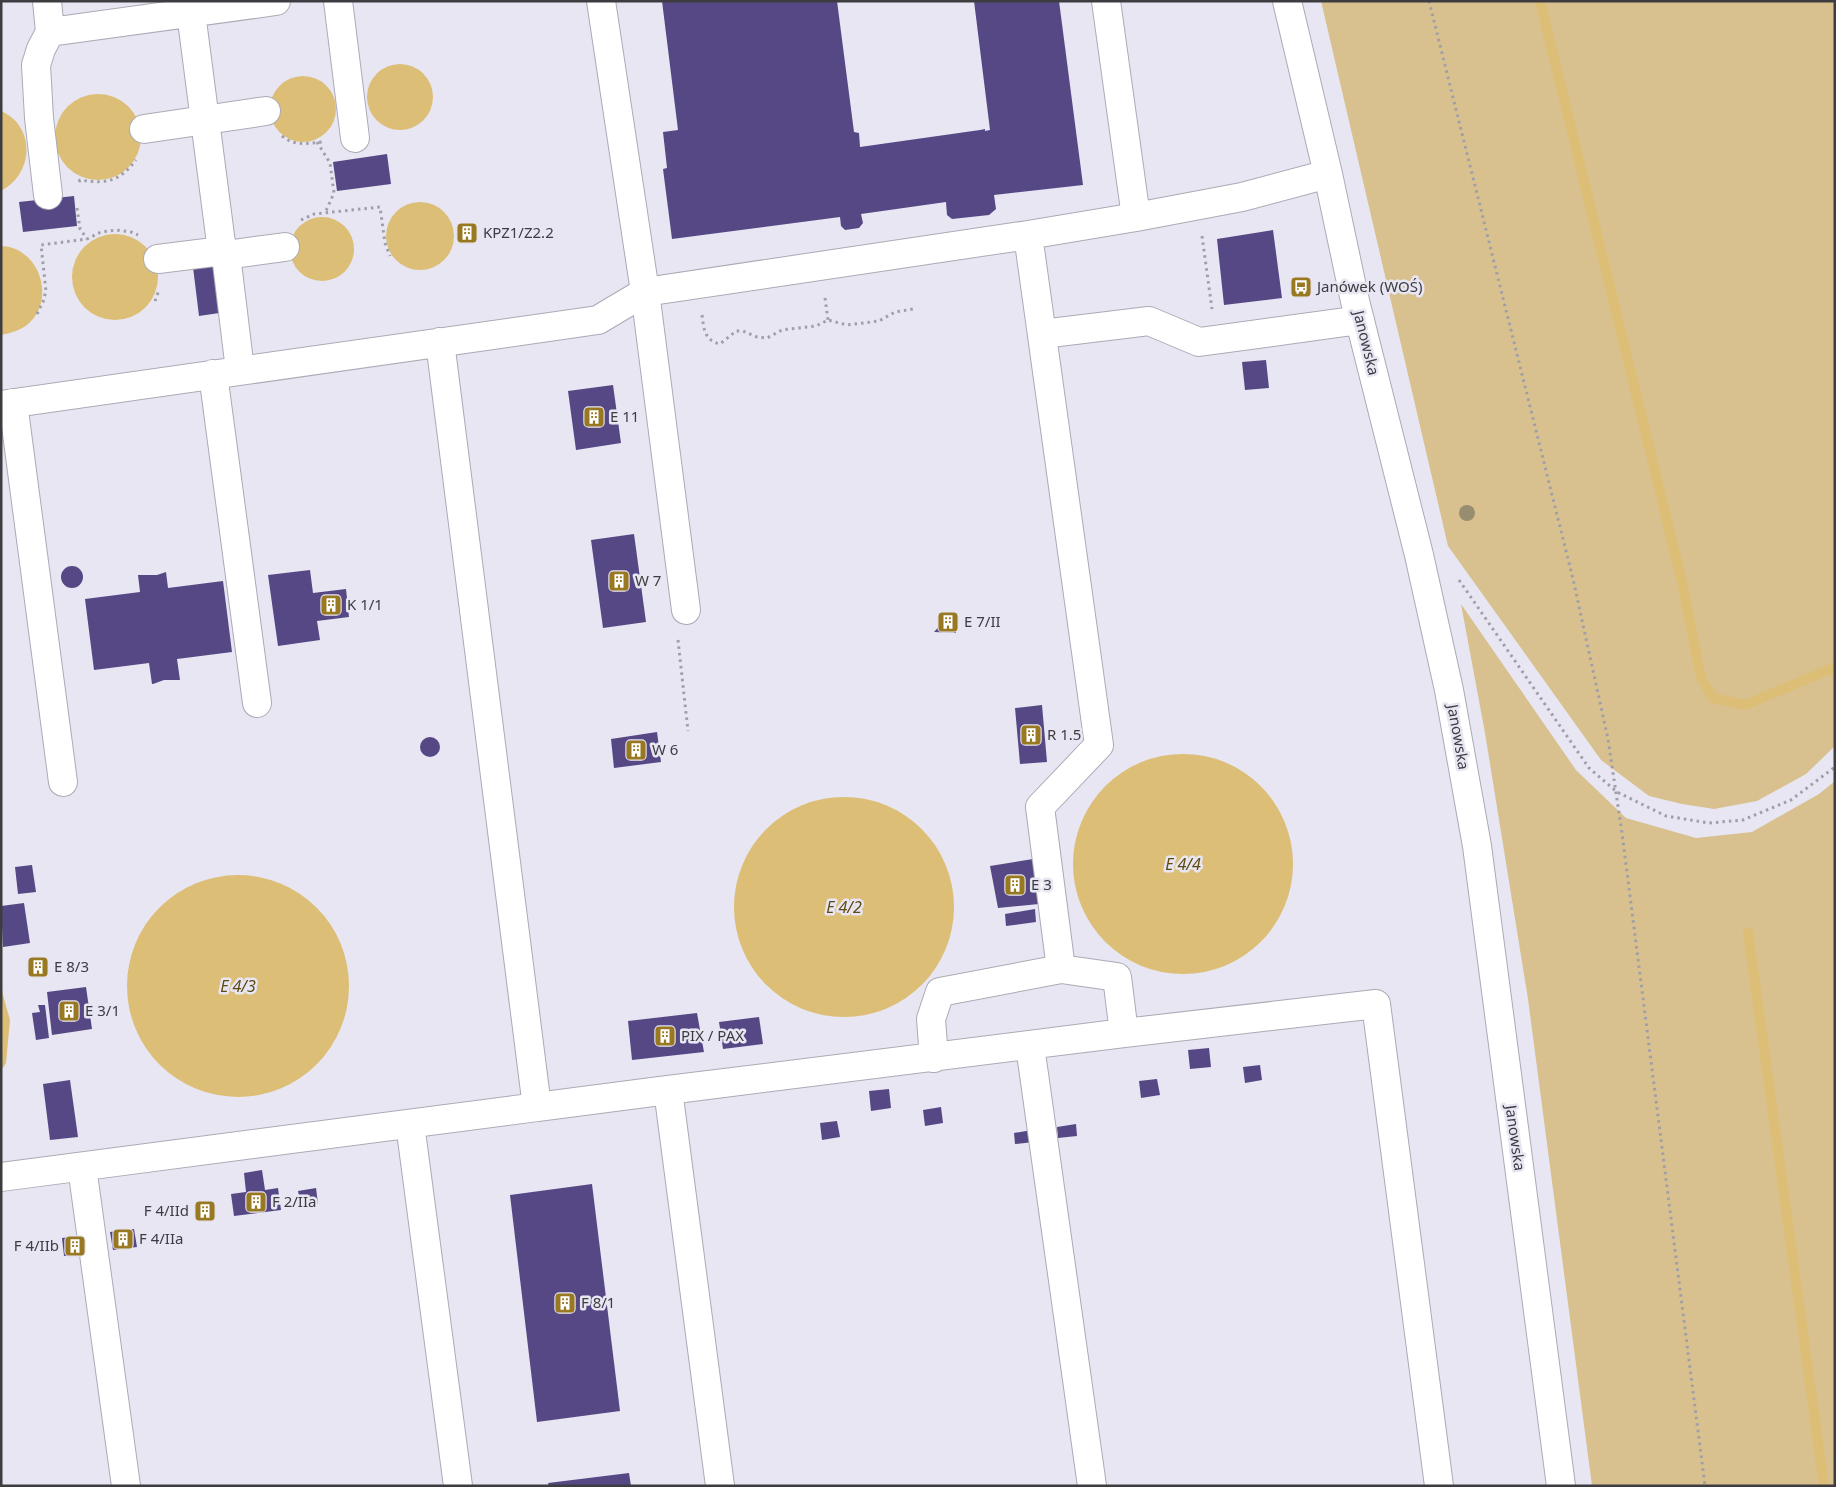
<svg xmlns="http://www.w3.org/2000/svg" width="1836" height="1487" font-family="'Noto Sans',sans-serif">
	<rect width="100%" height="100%" fill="#e7e6f2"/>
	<path fill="#d8c18f" d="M 1321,1 L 1835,1 L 1835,746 L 1806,774 L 1757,801 L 1714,809 L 1682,804 L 1649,796 L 1601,760 L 1448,546 Z
		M 1461,604 L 1576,770 L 1626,818 L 1696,838 L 1752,832 L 1819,794 L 1835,781 L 1835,1486 L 1592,1486 L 1528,999 L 1485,733 Z"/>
	<path fill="#ddbe76" d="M367 97a33 33 0 1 1 66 0a33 33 0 1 1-66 0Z
		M270 109a33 33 0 1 1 66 0a33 33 0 1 1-66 0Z
		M55 137a43 43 0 1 1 86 0a43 43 0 1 1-86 0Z
		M 1,111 C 36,126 34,174 1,191 Z
		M386 236a34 34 0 1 1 68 0a34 34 0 1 1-68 0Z
		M290 249a32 32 0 1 1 64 0a32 32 0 1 1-64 0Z
		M72 277a43 43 0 1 1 86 0a43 43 0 1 1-86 0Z
		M 1,246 C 40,247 57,301 27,325 C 19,331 10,333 1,335 Z
		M1073 864a110 110 0 1 1 220 0a110 110 0 1 1-220 0Z
		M734 907a110 110 0 1 1 220 0a110 110 0 1 1-220 0Z
		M127 986a111 111 0 1 1 222 0a111 111 0 1 1-222 0Z
		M 1,988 L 10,1020 L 6,1063 L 1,1071 Z"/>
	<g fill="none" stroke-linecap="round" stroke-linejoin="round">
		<path stroke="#ddbe76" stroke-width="10" d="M 1540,1 L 1682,582 L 1701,678 L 1713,698 L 1745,705 L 1835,667
			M 1748,932 L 1824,1486"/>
	</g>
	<path fill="#564885" d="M 662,1 L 837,1 L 854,132 L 859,133 L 860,147 L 980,130 L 985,129 L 985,131 L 990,130 L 974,1 L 1059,1 L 1083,185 L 994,195 L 996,209 L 989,215 L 952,219 L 947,215 L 946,202 L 861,214 L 863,223 L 859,228 L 845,230 L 841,226 L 840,217 L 672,239 L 663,169 L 667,168 L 663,132 L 678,130 Z
		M 387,154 L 391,184 L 337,191 L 333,162 Z
		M 74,196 L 77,226 L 23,232 L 19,202 Z
		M 474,223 L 475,241 L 460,243 L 458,225 Z
		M 1273,230 L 1282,298 L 1224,305 L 1217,239 Z
		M 218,256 L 226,312 L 199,316 L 192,259 Z
		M 1266,360 L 1269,388 L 1245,390 L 1242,362 Z
		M 613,385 L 621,443 L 576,450 L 568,391 Z
		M 634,534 L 646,622 L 603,628 L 591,540 Z
		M61 577a11 11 0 1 1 22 0a11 11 0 1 1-22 0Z
		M 310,570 L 313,593 L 346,589 L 349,617 L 317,621 L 320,640 L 278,646 L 268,575 Z
		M 166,572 L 168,588 L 223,581 L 232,652 L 177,659 L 180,680 L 164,680 L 153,684 L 152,684 L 149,663 L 94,670 L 85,599 L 140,592 L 138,575 L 157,575 Z
		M 952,612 L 956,633 L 934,632 Z
		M 1042,705 L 1047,762 L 1020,764 L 1015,708 Z
		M 657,732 L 661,762 L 614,768 L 611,739 Z
		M420 747a10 10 0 1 1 20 0a10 10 0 1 1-20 0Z
		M 1033,859 L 1039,904 L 998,908 L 990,866 Z
		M 32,865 L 36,892 L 18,894 L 15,867 Z
		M 24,903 L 30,943 L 3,947 L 1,906 Z
		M 1035,909 L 1036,922 L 1006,926 L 1005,914 Z
		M 47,960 L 48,971 L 29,973 L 28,963 Z
		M 86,987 L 92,1029 L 52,1035 L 47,992 Z
		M 38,1005 L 45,1005 L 49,1038 L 36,1040 L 32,1013 L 40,1012 Z
		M 697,1013 L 704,1052 L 632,1060 L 628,1021 Z
		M 759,1017 L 763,1044 L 723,1049 L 719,1022 Z
		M 1209,1048 L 1211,1067 L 1190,1069 L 1188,1050 Z
		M 1260,1065 L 1262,1080 L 1245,1083 L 1243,1067 Z
		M 1157,1079 L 1160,1095 L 1141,1098 L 1139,1081 Z
		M 70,1080 L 78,1137 L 50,1140 L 43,1084 Z
		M 889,1089 L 891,1108 L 871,1111 L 869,1091 Z
		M 941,1107 L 943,1123 L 925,1126 L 923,1110 Z
		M 837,1121 L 840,1137 L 822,1140 L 820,1123 Z
		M 1076,1124 L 1077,1136 L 1058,1138 L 1057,1127 Z
		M 1032,1130 L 1034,1142 L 1015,1144 L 1014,1133 Z
		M 262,1170 L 265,1190 L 278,1188 L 281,1210 L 234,1216 L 231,1194 L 246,1192 L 244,1173 Z
		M 592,1184 L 620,1411 L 537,1422 L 510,1195 Z
		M 316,1188 L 318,1204 L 301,1207 L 298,1191 Z
		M 213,1202 L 215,1218 L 197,1220 L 195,1204 Z
		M 134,1229 L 137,1247 L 113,1250 L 110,1232 Z
		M 86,1235 L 88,1253 L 64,1256 L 62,1238 Z
		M 629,1473 L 631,1486 L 549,1486 L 548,1483 Z"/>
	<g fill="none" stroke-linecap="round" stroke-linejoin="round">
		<g stroke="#abaab5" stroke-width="30">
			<path id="minor" d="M 47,1 L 50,32 L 276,1
				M 338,1 L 355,138
				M 601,1 L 645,292 L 686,610
				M 1106,1 L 1136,217 L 1242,197 L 1328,174
				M 1287,1 L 1328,174 L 1355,301 L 1419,555 L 1449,690 L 1477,846 L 1561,1486
				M 191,13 L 222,251 L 226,255 L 240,370
				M 144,129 L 266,111
				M 48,195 L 39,118 L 36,65 L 41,49 L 50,32
				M 1028,235 L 1136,217
				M 226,255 L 285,247
				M 158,259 L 222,251
				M 1042,334 L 1149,321 L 1199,342 L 1360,320
				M 440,342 L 537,1107 L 668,1090
				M 213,374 L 257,703
				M 13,403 L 63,782
				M 1,405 L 598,320 L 645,292 L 1028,235 L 1099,745 L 1040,807 L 1061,969 L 1117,977 L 1124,1033
				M 1030,1046 L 1092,1486
				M 934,1058 L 931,1019 L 940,992 L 1061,969
				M 410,1124 L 458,1486
				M 82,1167 L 126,1486
				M 1,1177 L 537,1107
				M 720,1486 L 668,1090 L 1124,1033 L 1376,1004 L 1439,1486"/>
		</g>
		<path stroke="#a09fa8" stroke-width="3" stroke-dasharray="2.5 4" stroke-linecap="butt" d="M 1429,1 L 1573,579 L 1608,739 L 1622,833 L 1705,1486
			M 282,136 C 295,147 308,143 323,142
			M 317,142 L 330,163 L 334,193 L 325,213
			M 79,182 L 80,180 C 106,184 119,182 136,160
			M 77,208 L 80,229 L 87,239
			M 301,220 L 314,214 L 380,207 L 385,243 L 390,256
			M 1202,236 L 1212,309
			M 825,298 L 828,320
			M 155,301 L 159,290
			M 37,314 L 43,302 L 46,291 L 41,245 L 87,239 L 101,232 L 116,230 L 131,232 L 138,235
			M 702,315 C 704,329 704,340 720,344 L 736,331 L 743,331 L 757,337 L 767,338 L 782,330 L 816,326 L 828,320 L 847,325 L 879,321 L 895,312 L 913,309
			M 1459,580 L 1589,768 L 1617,792 L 1666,816 L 1709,823 L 1743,820 L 1791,800 L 1835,767
			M 678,640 L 688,731"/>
		<use href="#minor" stroke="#fff" stroke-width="28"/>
	</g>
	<circle fill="#988c71" cx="1467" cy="513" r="8"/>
	<defs>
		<g id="building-square" transform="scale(1.125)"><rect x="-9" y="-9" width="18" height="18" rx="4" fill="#997822" stroke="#e7e6f2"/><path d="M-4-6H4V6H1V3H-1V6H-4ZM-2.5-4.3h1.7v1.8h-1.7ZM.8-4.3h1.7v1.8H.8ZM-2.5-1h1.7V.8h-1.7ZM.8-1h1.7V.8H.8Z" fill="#fff"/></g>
		<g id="bus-square" transform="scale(1.125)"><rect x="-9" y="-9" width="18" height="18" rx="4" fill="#997822" stroke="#e7e6f2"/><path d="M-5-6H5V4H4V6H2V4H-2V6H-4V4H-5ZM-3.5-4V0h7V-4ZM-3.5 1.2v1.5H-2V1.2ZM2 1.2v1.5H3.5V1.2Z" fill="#fff"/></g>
	</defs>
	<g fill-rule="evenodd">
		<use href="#building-square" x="467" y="233"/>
		<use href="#bus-square" x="1301" y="287"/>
		<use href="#building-square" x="594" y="417"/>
		<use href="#building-square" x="619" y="581"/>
		<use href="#building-square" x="331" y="605"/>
		<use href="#building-square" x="948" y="622"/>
		<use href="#building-square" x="1031" y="735"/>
		<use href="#building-square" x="636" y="750"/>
		<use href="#building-square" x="1015" y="885"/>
		<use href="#building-square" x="38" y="967"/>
		<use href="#building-square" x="69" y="1011"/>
		<use href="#building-square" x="665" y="1036"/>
		<use href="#building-square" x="256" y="1202"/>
		<use href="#building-square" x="205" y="1211"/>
		<use href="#building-square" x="123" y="1239"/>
		<use href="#building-square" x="75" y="1246"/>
		<use href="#building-square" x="565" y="1303"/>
	</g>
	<g text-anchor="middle" stroke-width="5" stroke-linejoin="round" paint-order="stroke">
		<g font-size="15" fill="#3d3c41" stroke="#e7e6f2" text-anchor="start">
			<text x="483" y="238">KPZ1/Z2.2</text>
			<text x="1317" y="292">Janówek (WOŚ)</text>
			<text x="610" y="422">E 11</text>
			<text x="635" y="586">W 7</text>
			<text x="347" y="610">K 1/1</text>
			<text x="964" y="627">E 7/II</text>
			<text x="1047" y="740">R 1.5</text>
			<text x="652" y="755">W 6</text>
			<text x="1031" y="890">E 3</text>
			<text x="54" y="972">E 8/3</text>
			<text x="85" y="1016">E 3/1</text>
			<text x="681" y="1041">PIX / PAX</text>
			<text x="272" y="1207">F 2/IIa</text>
			<text x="189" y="1216" text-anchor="end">F 4/IId</text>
			<text x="139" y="1244">F 4/IIa</text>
			<text x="59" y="1251" text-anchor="end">F 4/IIb</text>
			<text x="581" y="1308">F 8/1</text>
		</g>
		<g font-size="15" fill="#3d3c41" stroke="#e7e6f2">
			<text transform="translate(1366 343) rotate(76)" y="5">Janowska</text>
			<text transform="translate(1458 737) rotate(80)" y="5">Janowska</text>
			<text transform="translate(1515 1138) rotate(82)" y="5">Janowska</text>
		</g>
		<g font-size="16" font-style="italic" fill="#5f4a12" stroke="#e7e6f2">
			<text x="1183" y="870">E 4/4</text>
			<text x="844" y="913">E 4/2</text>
			<text x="238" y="992">E 4/3</text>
		</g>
	</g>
	<rect width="1836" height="1487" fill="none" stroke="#3d3c41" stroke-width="5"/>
</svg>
